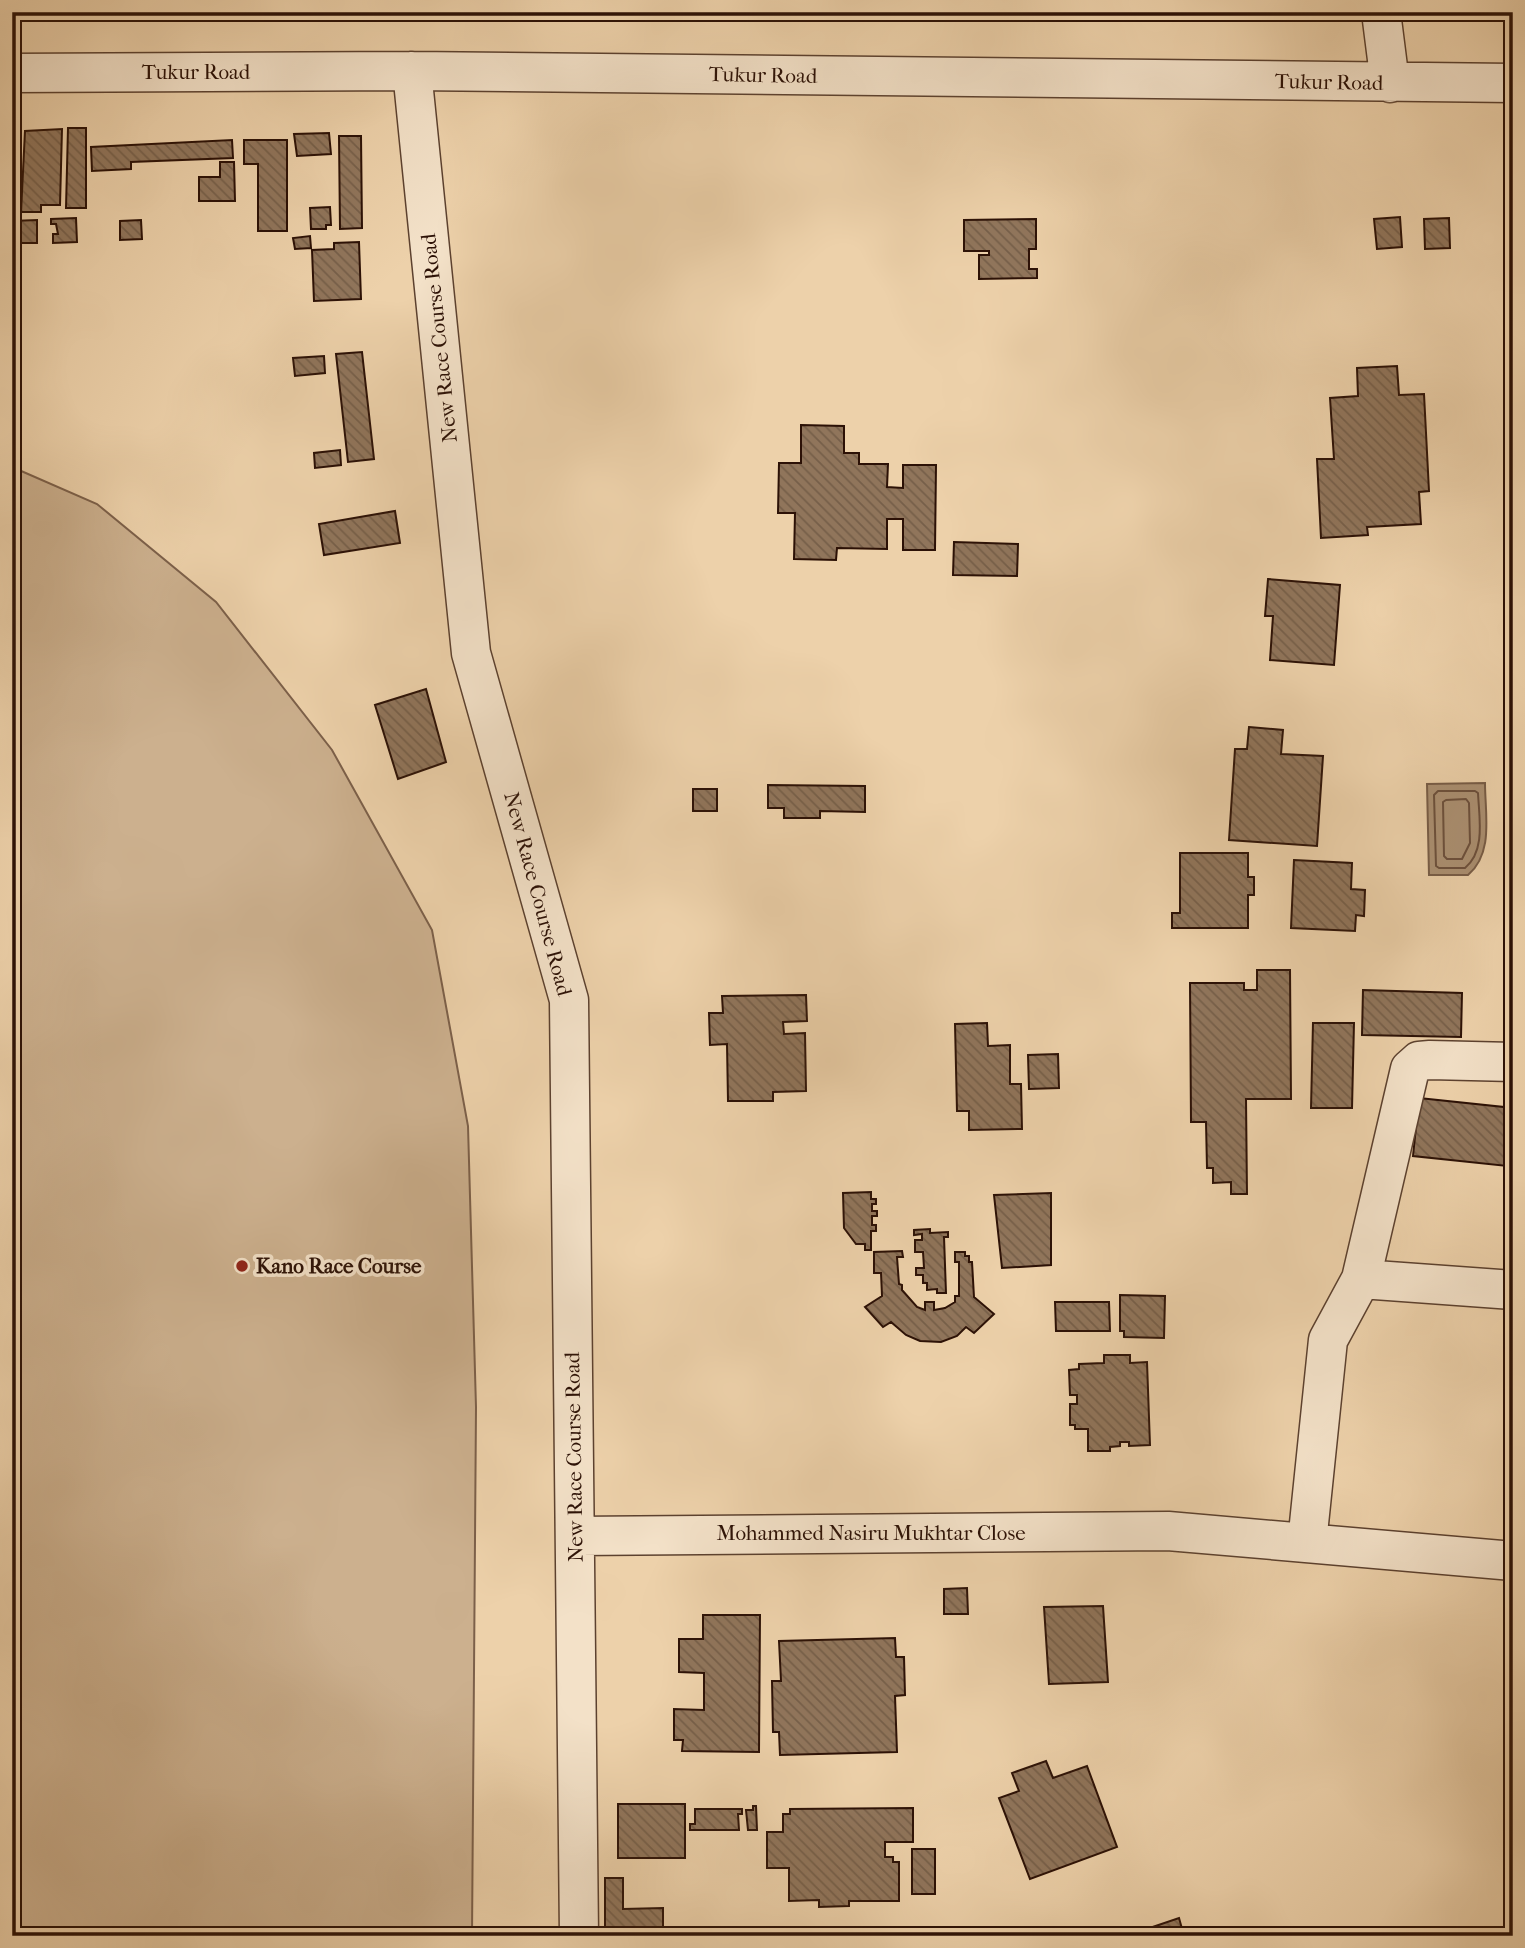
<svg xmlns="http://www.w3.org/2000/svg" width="1525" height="1948" font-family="'IM FELL French Canon',serif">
	<defs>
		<pattern id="building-back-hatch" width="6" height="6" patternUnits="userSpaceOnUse" patternTransform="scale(1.75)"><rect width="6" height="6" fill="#90755b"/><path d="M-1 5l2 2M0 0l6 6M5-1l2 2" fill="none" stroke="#765f49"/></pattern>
	</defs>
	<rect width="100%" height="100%" fill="#edd1aa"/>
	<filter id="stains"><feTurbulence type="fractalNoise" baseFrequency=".00286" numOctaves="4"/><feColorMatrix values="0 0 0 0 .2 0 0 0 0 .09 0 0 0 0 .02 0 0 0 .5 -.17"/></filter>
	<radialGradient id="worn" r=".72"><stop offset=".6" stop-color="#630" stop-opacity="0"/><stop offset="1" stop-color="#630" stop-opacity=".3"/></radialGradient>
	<path fill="#ccb08e" stroke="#7c604a" stroke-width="2" d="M 12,467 L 97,504 L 216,602 L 332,750 L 432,930 L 468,1126 L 476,1407 L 472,1936 L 12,1936 Z"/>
	<path fill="#ab9072" stroke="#785d47" stroke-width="2" d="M 1485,783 C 1485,814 1494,853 1468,875 L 1429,875 L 1427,784 Z
		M 613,1930 L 678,1931 L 679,1935 L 695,1936 L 613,1936 Z"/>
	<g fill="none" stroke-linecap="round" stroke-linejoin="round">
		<path stroke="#6c503c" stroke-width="2" d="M 1438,791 L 1475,791 L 1478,793 C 1479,817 1486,851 1465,868 L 1439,868 L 1436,866 L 1434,795 Z
			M 1466,799 L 1469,803 L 1470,843 L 1462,859 L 1447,859 L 1444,856 L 1443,802 L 1446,800 Z"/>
	</g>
	<path fill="url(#building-back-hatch)" stroke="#2c1106" stroke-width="2" d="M 68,128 L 86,128 L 86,208 L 66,208 Z
		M 62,129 L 60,205 L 41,205 L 41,212 L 21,212 L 25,131 Z
		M 329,133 L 331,154 L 297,156 L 294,134 Z
		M 12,134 L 19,134 L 19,158 L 13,158 L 12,193 Z
		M 339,136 L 361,136 L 362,228 L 340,229 Z
		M 232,140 L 233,158 L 131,162 L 131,169 L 92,171 L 91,147 Z
		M 244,140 L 287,140 L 287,231 L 258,231 L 258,164 L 244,164 Z
		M 220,162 L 234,162 L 235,201 L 199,201 L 199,177 L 220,177 Z
		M 330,207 L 331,225 L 326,225 L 326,229 L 311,229 L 310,208 Z
		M 1400,217 L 1402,247 L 1377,249 L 1374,219 Z
		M 76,218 L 77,242 L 53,243 L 53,234 L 58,234 L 56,224 L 51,224 L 51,219 Z
		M 1449,218 L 1450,248 L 1425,249 L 1424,219 Z
		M 1036,219 L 1036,249 L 1029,249 L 1029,269 L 1037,269 L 1037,278 L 979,279 L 979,255 L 989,255 L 989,251 L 964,251 L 964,220 Z
		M 37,220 L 37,243 L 12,243 L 12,221 Z
		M 141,220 L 142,239 L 120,240 L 120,221 Z
		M 310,236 L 311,248 L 295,249 L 293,238 Z
		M 359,242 L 361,299 L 314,301 L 312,250 L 334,249 L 334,243 Z
		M 362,352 L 374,459 L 348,462 L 336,354 Z
		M 324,356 L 325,373 L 295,376 L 293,358 Z
		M 1397,366 L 1399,395 L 1424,394 L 1429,491 L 1419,492 L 1421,524 L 1367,527 L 1368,535 L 1321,538 L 1317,459 L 1334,459 L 1330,398 L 1358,396 L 1357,368 Z
		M 801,425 L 844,426 L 844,453 L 859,453 L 859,464 L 888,464 L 887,487 L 903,488 L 903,465 L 936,465 L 935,550 L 903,550 L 903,519 L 887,519 L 887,549 L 837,548 L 836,560 L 794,559 L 795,513 L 778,513 L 779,463 L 801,463 Z
		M 340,450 L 341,465 L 315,468 L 314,453 Z
		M 395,511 L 400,543 L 324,555 L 319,524 Z
		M 954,542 L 1018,544 L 1017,576 L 953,575 Z
		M 1268,579 L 1340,585 L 1334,665 L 1270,660 L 1273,616 L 1265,616 Z
		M 426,689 L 446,762 L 398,779 L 375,705 Z
		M 1249,727 L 1283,730 L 1281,754 L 1323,756 L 1317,846 L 1229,840 L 1235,749 L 1247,749 Z
		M 768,785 L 865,786 L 865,812 L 820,811 L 820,818 L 784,818 L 784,808 L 768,808 Z
		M 693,789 L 717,789 L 717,811 L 693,811 Z
		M 1180,853 L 1248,853 L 1248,877 L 1254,877 L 1254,895 L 1248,895 L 1248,928 L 1172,928 L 1172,913 L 1180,913 Z
		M 1294,860 L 1352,863 L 1351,889 L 1365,890 L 1364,916 L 1356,915 L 1355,931 L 1291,928 Z
		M 1257,970 L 1290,970 L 1291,1099 L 1246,1099 L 1247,1194 L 1231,1194 L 1231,1182 L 1213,1183 L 1213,1168 L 1207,1168 L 1206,1122 L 1191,1122 L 1190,983 L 1244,983 L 1244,990 L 1257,990 Z
		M 1363,990 L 1462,993 L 1461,1037 L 1362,1035 Z
		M 806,995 L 807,1021 L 783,1022 L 784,1034 L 805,1033 L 806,1091 L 773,1092 L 773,1101 L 728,1101 L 727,1044 L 710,1045 L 709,1013 L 723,1013 L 722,996 Z
		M 987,1023 L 988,1046 L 1010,1045 L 1010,1084 L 1021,1084 L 1022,1129 L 969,1130 L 969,1111 L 957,1111 L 955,1024 Z
		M 1313,1023 L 1354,1023 L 1352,1108 L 1311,1108 Z
		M 1058,1054 L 1059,1088 L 1029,1089 L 1028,1055 Z
		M 1419,1098 L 1513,1108 L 1507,1166 L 1413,1156 Z
		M 871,1192 L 871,1199 L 876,1199 L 876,1204 L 872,1204 L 872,1211 L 877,1211 L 877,1216 L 872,1216 L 872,1225 L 876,1225 L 876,1231 L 871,1231 L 871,1250 L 865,1250 L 865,1244 L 856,1244 L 844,1228 L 843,1193 Z
		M 1051,1193 L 1051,1265 L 1002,1268 L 994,1195 Z
		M 930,1229 L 930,1233 L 948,1232 L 948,1237 L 944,1237 L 946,1293 L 937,1293 L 937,1289 L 927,1290 L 927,1283 L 923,1283 L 923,1275 L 916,1275 L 916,1268 L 924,1268 L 923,1252 L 915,1252 L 915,1240 L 922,1240 L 922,1234 L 914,1235 L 914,1230 Z
		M 902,1251 L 903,1257 L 897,1257 L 899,1284 L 902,1285 L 902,1290 L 917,1307 L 925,1310 L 925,1302 L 934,1302 L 934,1310 L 945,1308 L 955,1302 L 955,1296 L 959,1296 L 959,1262 L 955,1262 L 955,1252 L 965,1252 L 965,1256 L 969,1256 L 969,1262 L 972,1262 L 974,1297 L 994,1314 L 974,1333 L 966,1327 L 957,1336 L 941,1342 L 920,1341 L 906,1335 L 891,1322 L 883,1327 L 865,1307 L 882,1296 L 881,1273 L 874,1273 L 874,1252 Z
		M 1120,1295 L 1165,1296 L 1164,1338 L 1124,1337 L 1124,1331 L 1120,1331 Z
		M 1055,1302 L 1109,1302 L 1110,1331 L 1056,1331 Z
		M 1104,1355 L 1130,1355 L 1130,1363 L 1147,1362 L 1150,1445 L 1129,1446 L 1129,1442 L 1120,1442 L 1120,1446 L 1110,1447 L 1110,1451 L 1088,1451 L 1088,1429 L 1075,1429 L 1075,1425 L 1070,1425 L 1070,1404 L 1077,1404 L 1077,1395 L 1070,1395 L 1069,1370 L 1079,1369 L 1079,1364 L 1104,1363 Z
		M 967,1588 L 968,1614 L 944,1614 L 944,1589 Z
		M 1103,1606 L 1108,1682 L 1049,1684 L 1044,1607 Z
		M 703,1615 L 760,1615 L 759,1752 L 682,1751 L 683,1740 L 674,1740 L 674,1709 L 704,1710 L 704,1673 L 679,1672 L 679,1639 L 703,1639 Z
		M 895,1638 L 896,1657 L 904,1657 L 905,1695 L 895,1696 L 897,1752 L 780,1755 L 779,1732 L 773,1732 L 772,1681 L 781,1681 L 779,1641 Z
		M 1046,1761 L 1053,1778 L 1087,1766 L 1117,1847 L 1030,1879 L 999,1798 L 1019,1791 L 1012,1773 Z
		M 618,1804 L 685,1804 L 685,1858 L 618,1858 Z
		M 753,1806 L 756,1806 L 757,1830 L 748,1830 L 746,1810 L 753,1810 Z
		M 913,1808 L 913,1842 L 885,1842 L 885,1857 L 893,1857 L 893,1862 L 899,1862 L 899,1901 L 849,1901 L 849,1906 L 819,1907 L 819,1900 L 789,1901 L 789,1868 L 767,1868 L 767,1832 L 783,1832 L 783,1814 L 790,1814 L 790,1809 Z
		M 695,1809 L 742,1809 L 742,1814 L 738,1814 L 739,1830 L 690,1830 L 690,1824 L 695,1824 Z
		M 912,1849 L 935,1849 L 935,1894 L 912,1894 Z
		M 605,1878 L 623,1878 L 623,1909 L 663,1908 L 663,1927 L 605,1927 Z
		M 1179,1918 L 1184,1936 L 1136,1936 L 1135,1933 Z"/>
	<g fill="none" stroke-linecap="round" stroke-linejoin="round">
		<g stroke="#5c412f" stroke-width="41">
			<path id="minor" d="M 1381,12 L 1390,83
				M 412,71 L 471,653 L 569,1000 L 579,1936
				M 12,73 L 412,71 L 1513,83
				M 1361,1279 L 1513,1290
				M 575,1536 L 1168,1531 L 1513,1561
				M 1307,1543 L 1328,1340 L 1361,1279 L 1410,1069 L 1419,1061 L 1430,1060 L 1513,1062"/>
		</g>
		<use href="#minor" stroke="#f3e1c8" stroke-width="38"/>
	</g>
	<circle fill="#8f2418" stroke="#f3e1c8" stroke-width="2.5" cx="242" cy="1266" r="7"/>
	<g text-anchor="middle" stroke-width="7" stroke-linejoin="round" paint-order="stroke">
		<g font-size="21" fill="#2c1106" stroke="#f3e1c8">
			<text x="196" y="79">Tukur Road</text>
			<text transform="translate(763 75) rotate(1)" y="7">Tukur Road</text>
			<text transform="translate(1329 82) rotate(1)" y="7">Tukur Road</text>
			<text transform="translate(439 338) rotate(-96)" y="7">New Race Course Road</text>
			<text transform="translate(538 894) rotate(75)" y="7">New Race Course Road</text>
			<text transform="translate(574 1457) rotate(-91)" y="7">New Race Course Road</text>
			<text x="871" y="1540">Mohammed Nasiru Mukhtar Close</text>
		</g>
		<g font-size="21" font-weight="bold" fill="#2c1106" stroke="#f3e1c8" text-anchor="start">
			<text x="256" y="1273">Kano Race Course</text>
		</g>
	</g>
	<rect width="1525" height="1948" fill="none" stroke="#edd1aa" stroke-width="42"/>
	<rect x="14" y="14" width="1497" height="1920" fill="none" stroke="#2c1106" stroke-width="3.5"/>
	<rect x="21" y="21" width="1483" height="1906" fill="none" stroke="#2c1106" stroke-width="2"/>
	<rect width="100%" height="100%" filter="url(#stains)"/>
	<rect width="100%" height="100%" fill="url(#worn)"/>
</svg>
